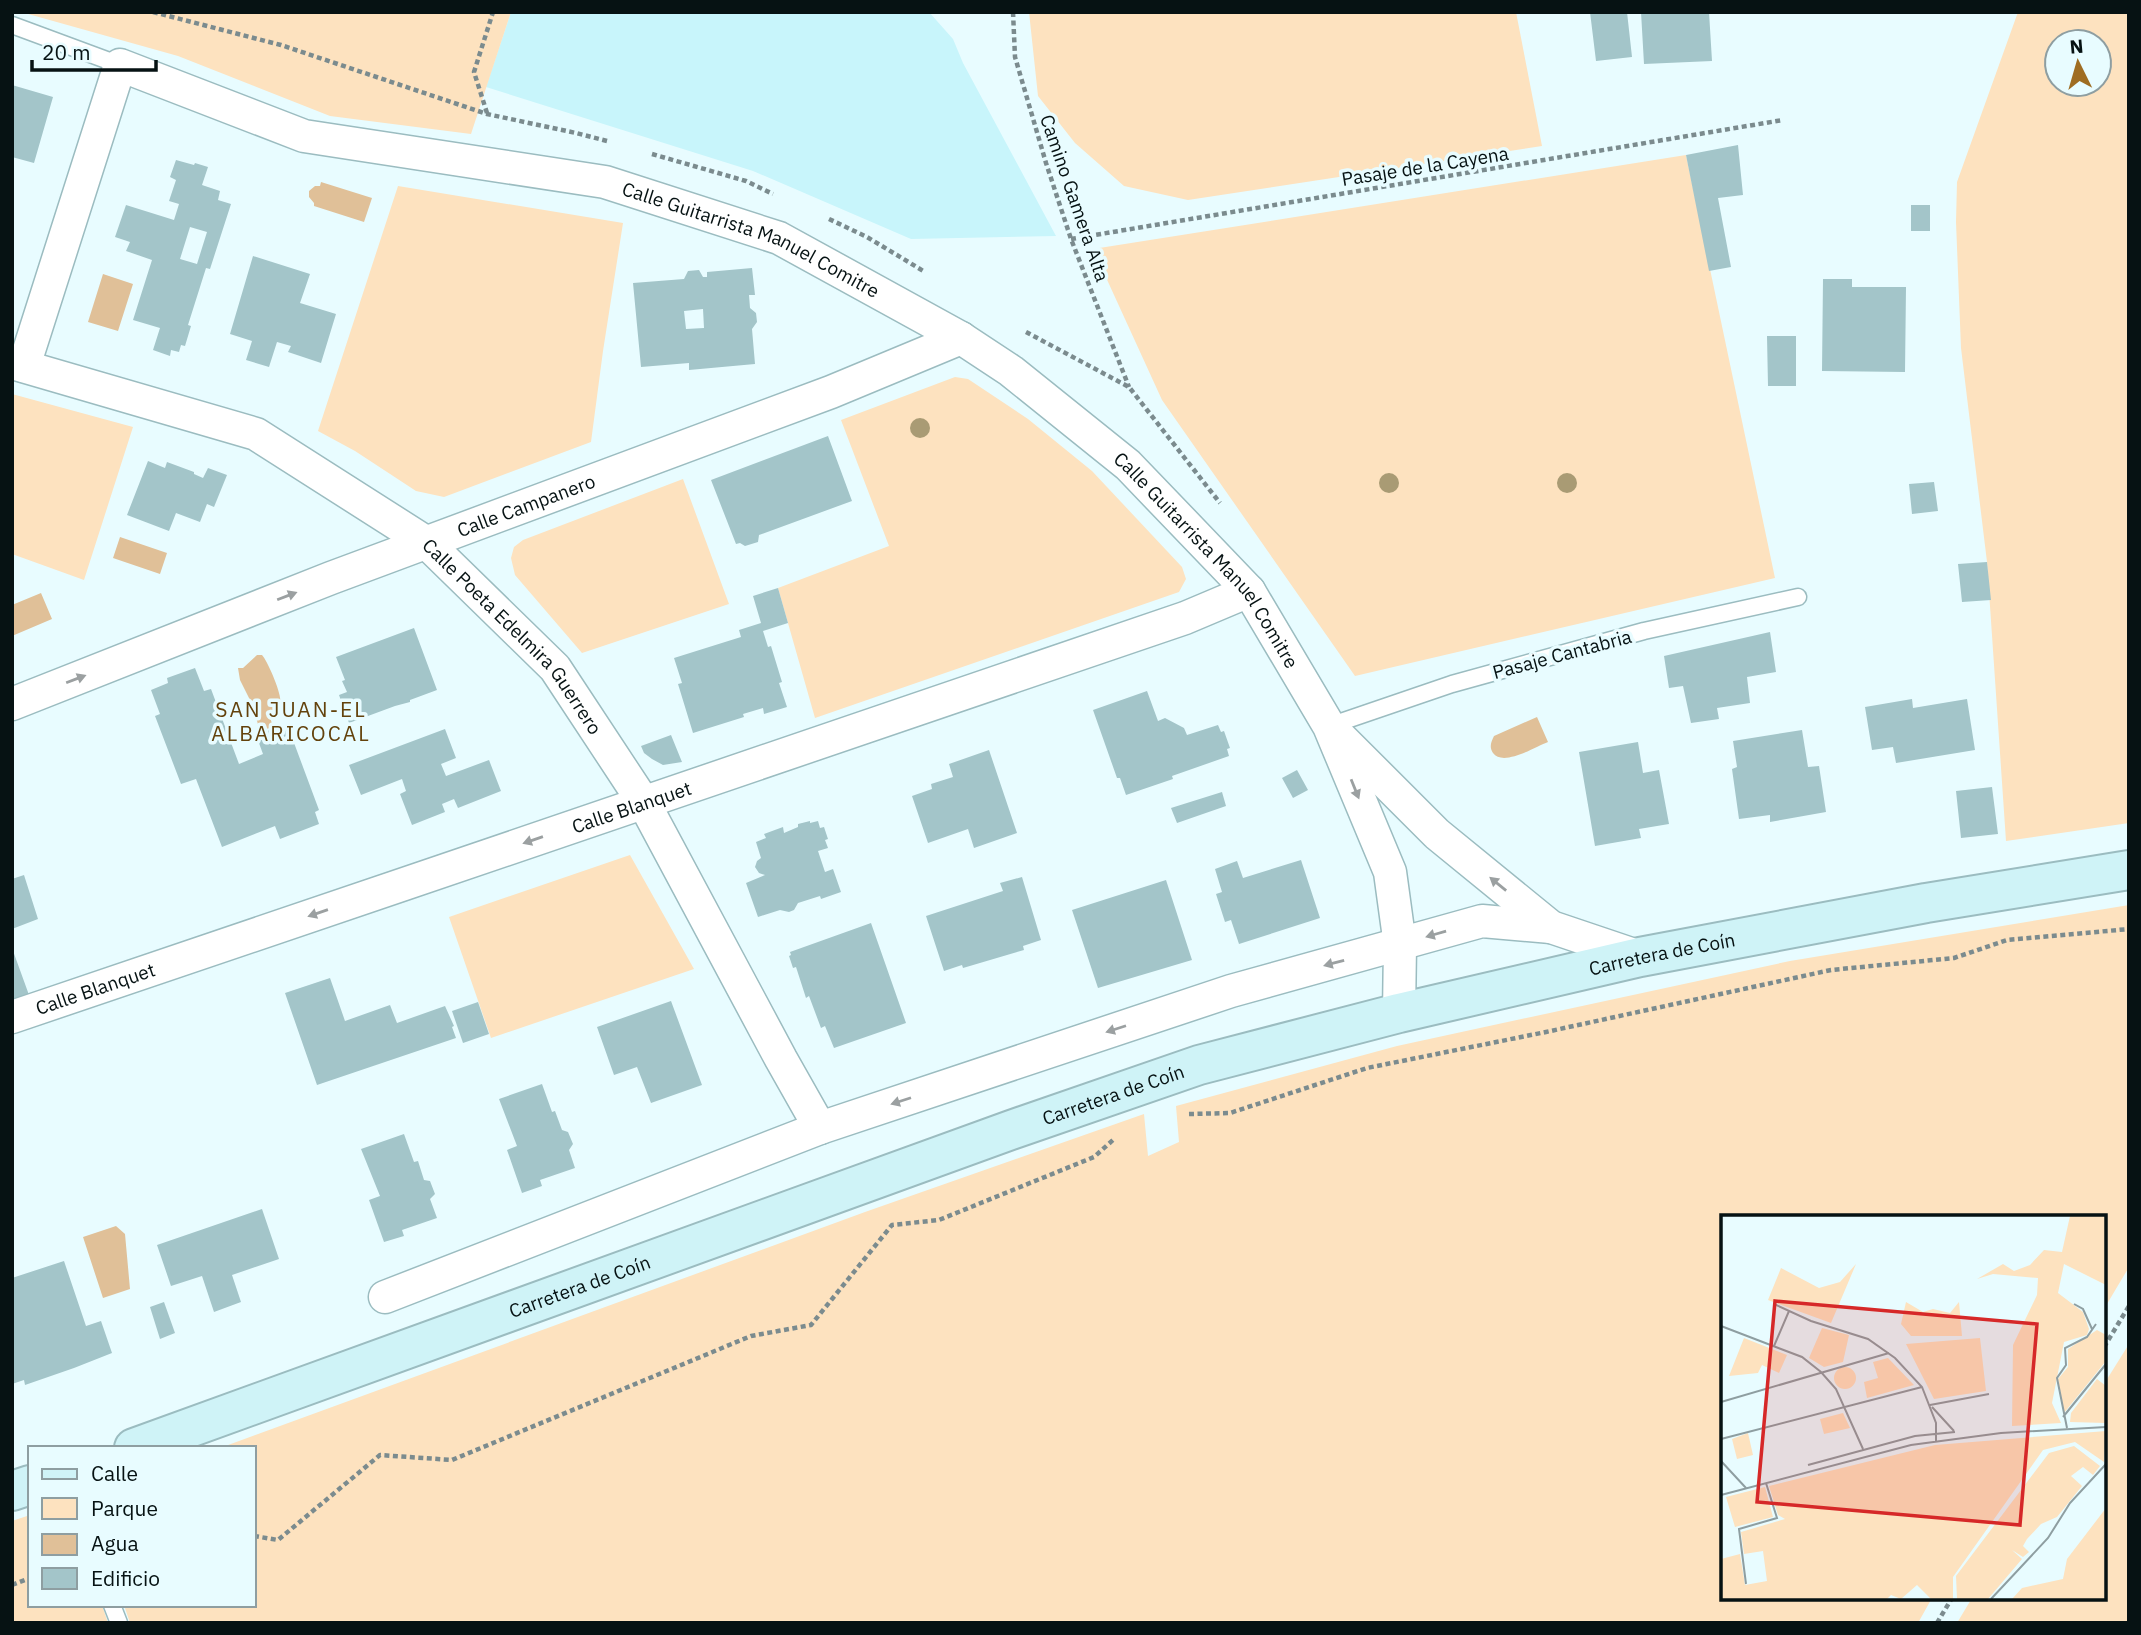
<svg xmlns="http://www.w3.org/2000/svg" width="2141" height="1635" font-family="'IBM Plex Sans',sans-serif">
	<rect width="100%" height="100%" fill="#e8fcff"/>
	<path fill="#c8f5fb" d="M 511,12 L 929,12 L 953,39 L 963,63 L 1056,236 L 911,239 L 753,171 L 486,87 Z"/>
	<path fill="#fde2bf" fill-rule="evenodd" d="M 21,12 L 511,12 L 471,134 L 330,116 L 178,56 Z
		M 1029,12 L 1516,12 L 1542,146 L 1188,200 L 1124,186 L 1075,143 L 1038,96 Z
		M 2018,12 L 2129,12 L 2129,823 L 2006,841 L 1987,562 L 1961,348 L 1956,222 L 1957,182 ZM 2057,42 L 2099,42 L 2099,84 L 2057,84 Z
		M 1686,155 L 1775,578 L 1355,676 L 1162,400 L 1093,249 Z
		M 398,186 L 623,223 L 603,351 L 591,442 L 444,497 L 416,491 L 355,451 L 318,431 Z
		M 955,377 L 968,379 L 1028,419 L 1092,471 L 1182,567 L 1186,579 L 1179,592 L 815,718 L 778,588 L 889,546 L 841,420 Z
		M 12,394 L 133,427 L 84,580 L 12,554 Z
		M 683,479 L 729,604 L 582,653 L 515,575 L 511,558 L 514,547 L 523,540 Z
		M 630,855 L 694,969 L 491,1038 L 449,917 Z
		M 2129,905 L 2129,1267 L 2104,1309 L 2104,1217 L 1723,1217 L 1723,1598 L 1932,1598 L 1918,1623 L 130,1623 L 124,1605 L 254,1605 L 254,1448 L 220,1448 L 865,1212 L 1144,1114 L 1148,1156 L 1179,1142 L 1176,1106 L 1397,1046 L 1790,961 Z
		M 2129,1344 L 2129,1623 L 1957,1623 L 1972,1598 L 2104,1598 L 2104,1384 Z
		M 30,1515 L 30,1605 L 102,1605 L 108,1623 L 12,1623 L 12,1521 Z"/>
	<path fill="#e0c098" d="M 321,182 L 372,198 L 364,222 L 314,206 L 314,203 L 309,197 L 309,191 L 315,186 L 320,186 Z
		M 103,274 L 133,284 L 118,331 L 88,322 Z
		M 120,537 L 167,553 L 160,574 L 113,558 Z
		M 41,593 L 52,619 L 12,636 L 12,605 Z
		M 257,655 L 262,655 C 267,660 283,696 280,703 C 278,708 273,712 270,717 L 273,727 L 260,731 L 252,704 L 240,680 L 238,668 L 243,668 Z
		M 1537,717 L 1548,742 C 1535,747 1503,767 1493,753 C 1489,747 1491,742 1494,736 Z
		M 116,1226 L 125,1234 L 130,1289 L 103,1298 L 83,1237 Z"/>
	<path fill="#a3c5c9" fill-rule="evenodd" d="M 1590,12 L 1627,12 L 1632,57 L 1596,61 Z
		M 1641,12 L 1709,12 L 1712,61 L 1644,64 Z
		M 12,85 L 53,97 L 34,163 L 12,157 Z
		M 1738,145 L 1743,195 L 1718,198 L 1731,267 L 1709,271 L 1686,155 Z
		M 176,160 L 194,165 L 195,163 L 208,167 L 202,185 L 220,191 L 218,200 L 231,204 L 210,269 L 206,268 L 188,325 L 191,326 L 185,346 L 181,345 L 179,352 L 171,350 L 170,356 L 153,350 L 160,328 L 133,320 L 152,260 L 126,251 L 130,242 L 115,237 L 126,205 L 174,220 L 179,204 L 169,201 L 176,180 L 170,177 ZM 190,227 L 207,232 L 197,264 L 180,259 Z
		M 1911,205 L 1930,205 L 1930,231 L 1911,231 Z
		M 253,256 L 310,274 L 300,303 L 336,314 L 321,363 L 288,352 L 291,346 L 277,342 L 269,367 L 246,360 L 252,341 L 230,334 Z
		M 752,268 L 755,295 L 749,295 L 750,308 L 756,313 L 757,322 L 752,329 L 755,364 L 689,370 L 689,363 L 641,367 L 633,283 L 684,279 L 688,271 L 699,270 L 703,277 L 707,277 L 707,272 ZM 703,309 L 704,328 L 686,329 L 684,311 Z
		M 1823,279 L 1852,279 L 1852,287 L 1906,287 L 1905,372 L 1822,371 Z
		M 1767,336 L 1796,336 L 1796,386 L 1768,386 Z
		M 828,436 L 852,501 L 759,535 L 758,542 L 745,546 L 740,543 L 736,544 L 711,480 Z
		M 148,461 L 165,468 L 167,462 L 194,472 L 194,474 L 203,478 L 208,468 L 227,475 L 214,507 L 207,504 L 200,522 L 176,513 L 169,531 L 127,515 Z
		M 1934,482 L 1938,511 L 1912,514 L 1909,484 Z
		M 1987,562 L 1991,600 L 1962,602 L 1958,564 Z
		M 778,588 L 788,623 L 763,631 L 768,647 L 771,646 L 782,682 L 779,683 L 787,707 L 764,714 L 763,708 L 743,714 L 744,717 L 693,733 L 678,684 L 682,683 L 674,658 L 741,637 L 739,630 L 761,623 L 753,596 Z
		M 414,628 L 437,690 L 410,700 L 410,702 L 395,706 L 349,723 L 339,695 L 347,692 L 342,681 L 345,680 L 336,657 Z
		M 1770,632 L 1776,672 L 1747,677 L 1750,703 L 1717,708 L 1719,719 L 1691,723 L 1683,686 L 1669,688 L 1664,656 Z
		M 195,668 L 204,691 L 211,689 L 239,764 L 263,754 L 256,735 L 287,724 L 319,810 L 315,812 L 319,824 L 280,839 L 275,826 L 222,847 L 196,779 L 181,784 L 155,716 L 160,714 L 151,690 L 168,683 L 167,678 Z
		M 1147,691 L 1158,721 L 1165,718 L 1184,728 L 1187,735 L 1218,725 L 1221,732 L 1224,731 L 1230,748 L 1227,749 L 1229,756 L 1172,776 L 1173,779 L 1126,795 L 1120,778 L 1117,778 L 1093,710 Z
		M 1912,699 L 1913,708 L 1967,699 L 1975,750 L 1896,763 L 1893,747 L 1872,750 L 1865,707 Z
		M 445,729 L 456,758 L 441,764 L 446,776 L 489,760 L 501,791 L 458,808 L 454,799 L 442,804 L 445,812 L 412,825 L 400,794 L 406,791 L 402,779 L 361,795 L 349,765 Z
		M 1802,730 L 1808,767 L 1819,766 L 1826,812 L 1770,822 L 1770,815 L 1739,819 L 1732,769 L 1737,767 L 1733,741 Z
		M 671,735 L 682,762 L 663,765 L 652,759 L 644,753 L 641,746 Z
		M 1638,742 L 1643,773 L 1659,770 L 1669,824 L 1639,829 L 1641,838 L 1595,846 L 1579,752 Z
		M 989,750 L 1017,833 L 974,848 L 968,829 L 928,843 L 912,796 L 932,789 L 931,784 L 953,777 L 949,764 Z
		M 1297,770 L 1308,790 L 1293,798 L 1282,778 Z
		M 1992,787 L 1998,834 L 1961,838 L 1956,791 Z
		M 1222,792 L 1226,806 L 1177,823 L 1171,808 Z
		M 810,821 L 810,823 L 818,821 L 820,828 L 824,827 L 828,839 L 825,840 L 828,848 L 818,851 L 825,872 L 833,869 L 841,892 L 821,899 L 820,896 L 798,903 L 794,910 L 789,912 L 780,910 L 758,917 L 746,883 L 765,875 L 759,873 L 755,867 L 757,861 L 761,858 L 756,842 L 766,838 L 764,834 L 783,827 L 784,833 L 798,827 L 798,824 Z
		M 1301,860 L 1320,918 L 1239,944 L 1231,920 L 1225,922 L 1216,894 L 1222,892 L 1215,869 L 1237,861 L 1243,878 Z
		M 24,875 L 38,919 L 12,929 L 12,879 Z
		M 1022,877 L 1041,940 L 1023,946 L 1024,950 L 963,968 L 962,965 L 944,971 L 926,916 L 1003,891 L 1000,883 Z
		M 1166,880 L 1192,960 L 1098,988 L 1072,910 Z
		M 871,923 L 906,1023 L 834,1048 L 825,1026 L 821,1028 L 809,996 L 806,998 L 796,967 L 793,968 L 789,956 L 791,955 L 790,952 Z
		M 12,948 L 29,995 L 12,1003 Z
		M 330,978 L 345,1021 L 390,1005 L 397,1023 L 445,1006 L 454,1026 L 452,1027 L 456,1038 L 317,1085 L 285,993 Z
		M 671,1001 L 702,1085 L 651,1103 L 637,1067 L 614,1075 L 597,1027 Z
		M 478,1002 L 489,1034 L 463,1043 L 452,1011 Z
		M 542,1084 L 552,1112 L 555,1111 L 562,1130 L 568,1132 L 573,1144 L 569,1150 L 575,1168 L 540,1180 L 542,1186 L 522,1193 L 507,1150 L 517,1146 L 499,1099 Z
		M 404,1134 L 414,1162 L 418,1161 L 424,1180 L 430,1181 L 435,1194 L 430,1199 L 437,1218 L 402,1230 L 404,1236 L 384,1242 L 369,1200 L 380,1196 L 361,1149 Z
		M 262,1209 L 279,1259 L 232,1275 L 241,1302 L 214,1312 L 202,1276 L 171,1286 L 157,1245 Z
		M 64,1261 L 86,1326 L 101,1321 L 112,1353 L 74,1368 L 25,1385 L 24,1380 L 12,1384 L 12,1278 Z
		M 164,1302 L 175,1333 L 160,1339 L 150,1307 Z"/>
	<g fill="none" stroke-linecap="round" stroke-linejoin="round">
		<g stroke="#9bbcc0" stroke-width="19">
			<path id="lane" d="M 12,25 L 120,65
				M 1329,726 L 1452,684 L 1644,631 L 1798,597
				M 112,1605 L 119,1623"/>
		</g>
		<g stroke="#9bbcc0" stroke-width="35">
			<g id="street">
				<path id="s1" d="M 12,363 L 256,434 L 427,543 L 555,668 L 644,803 L 781,1059 L 820,1128"/>
				<path id="s2" d="M 24,366 L 120,65 L 304,136 L 605,182 L 779,238 L 961,338 L 1011,371 L 1128,465 L 1249,591 L 1329,726 L 1390,872 L 1400,945 L 1399,1013"/>
				<path id="s3" d="M 12,704 L 331,578 L 831,392 L 961,338"/>
				<path d="M 1340,737 L 1437,834 L 1551,927 L 1640,957"/>
				<path id="s4" d="M 12,1017 C 403,884 795,753 1185,618 L 1249,591"/>
				<path d="M 385,1297 L 820,1128 L 1231,991 L 1482,921 L 1551,927"/>
			</g>
		</g>
		<g stroke="#9bbcc0" stroke-width="42">
			<g id="secondary">
				<path id="s5" d="M 134,1448 L 1011,1130 L 1199,1065 L 1399,1013 L 1640,957 L 1926,903 L 2129,870"/>
				<path d="M 12,1491 L 30,1485"/>
			</g>
		</g>
		<path stroke="#7b8b8e" stroke-width="4.5" stroke-dasharray="5 3.5" stroke-linecap="butt" d="M 153,12 L 281,45 L 487,114 L 576,133 L 607,141
			M 1013,12 L 1015,57 L 1046,163 L 1071,239 L 1129,387
			M 487,113 L 474,72 L 493,12
			M 652,154 L 746,181 L 773,194
			M 829,219 L 867,237 L 925,272
			M 1071,239 L 1783,120
			M 1026,332 L 1129,387 L 1220,503
			M 1189,1114 L 1230,1113 L 1367,1068 L 1546,1032 L 1831,970 L 1954,958 L 2007,940 L 2129,929
			M 2104,1347 L 2129,1306
			M 254,1536 L 278,1540 L 380,1455 L 452,1460 L 751,1336 L 811,1325 L 892,1225 L 939,1220 L 1094,1157 L 1113,1140
			M 12,1585 L 30,1578
			M 1937,1623 L 1952,1598"/>
		<use href="#lane" stroke="#fff" stroke-width="16"/>
		<use href="#street" stroke="#fff" stroke-width="32"/>
		<use href="#secondary" stroke="#cff3f7" stroke-width="38"/>
	</g>
	<g fill="#a99b74">
		<circle cx="920" cy="428" r="10"/>
		<circle cx="1389" cy="483" r="10"/>
		<circle cx="1567" cy="483" r="10"/>
	</g>
	<defs><path id="oneway-solid" d="M-6-.8H1V-3.2L6.5 0L1 3.2V.8H-6Z" transform="scale(1.75)"/></defs>
	<g fill="#9ba0a1">
		<use href="#oneway-solid" transform="translate(287 596) rotate(-21)"/>
		<use href="#oneway-solid" transform="translate(76 679) rotate(-21)"/>
		<use href="#oneway-solid" transform="translate(1355 789) rotate(68)"/>
		<use href="#oneway-solid" transform="translate(533 840) rotate(161)"/>
		<use href="#oneway-solid" transform="translate(1498 884) rotate(-141)"/>
		<use href="#oneway-solid" transform="translate(318 913) rotate(161)"/>
		<use href="#oneway-solid" transform="translate(1436 934) rotate(164)"/>
		<use href="#oneway-solid" transform="translate(1334 963) rotate(165)"/>
		<use href="#oneway-solid" transform="translate(1116 1029) rotate(162)"/>
		<use href="#oneway-solid" transform="translate(901 1101) rotate(162)"/>
	</g>
	<g text-anchor="middle" stroke-width="7" stroke-linejoin="round" paint-order="stroke">
		<g font-size="19" fill="#061213" stroke="#e8fcff">
			<text transform="translate(1425 166) rotate(-9)" y="7">Pasaje de la Cayena</text>
			<text transform="translate(1075 198) rotate(71)" y="7">Camino Gamera Alta</text>
			<text dy="7" stroke="none"><textPath href="#s2" startOffset="975">Calle Guitarrista Manuel Comitre</textPath></text>
			<text dy="7" stroke="none"><textPath href="#s3" startOffset="551">Calle Campanero</textPath></text>
			<text dy="7" stroke="none"><textPath href="#s2" startOffset="1542">Calle Guitarrista Manuel Comitre</textPath></text>
			<text dy="7" stroke="none"><textPath href="#s1" startOffset="584">Calle Poeta Edelmira Guerrero</textPath></text>
			<text transform="translate(1562 654) rotate(-15)" y="7">Pasaje Cantabria</text>
			<text dy="7" stroke="none"><textPath href="#s4" startOffset="654">Calle Blanquet</textPath></text>
			<text dy="7" stroke="none"><textPath href="#s5" startOffset="1608">Carretera de Coín</textPath></text>
			<text dy="7" stroke="none"><textPath href="#s4" startOffset="88">Calle Blanquet</textPath></text>
			<text dy="7" stroke="none"><textPath href="#s5" startOffset="1041">Carretera de Coín</textPath></text>
			<text dy="7" stroke="none"><textPath href="#s5" startOffset="474">Carretera de Coín</textPath></text>
		</g>
		<g font-size="21" letter-spacing="2" fill="#63420c" stroke="#e8fcff">
			<text x="291" y="717">SAN JUAN-EL<tspan x="291" dy="24">ALBARICOCAL</tspan></text>
		</g>
	</g>
	<g transform="translate(1721 1215)">
		<rect width="385" height="385" fill="#e8fcff"/>
		<path d="M 349,1 L 385,1 L 385,70 L 343,49 L 337,78 L 362,97 L 368,114 L 366,120 L 343,127 L 331,188 L 340,208 L 291,211 L 292,130 L 316,80 L 317,63 L 272,59 L 256,64 L 282,49 L 293,56 L 309,50 L 323,35 L 341,37 ZM 135,49 L 110,108 L 47,85 L 60,53 L 98,73 L 119,67 ZM 185,87 L 202,97 L 212,94 L 229,98 L 238,87 L 241,121 L 190,121 L 180,109 ZM 101,113 L 128,120 L 122,147 L 103,152 L 88,143 ZM 376,115 L 385,120 L 385,146 L 343,198 L 337,164 L 347,152 L 347,134 ZM 23,123 L 66,140 L 58,158 L 41,150 L 37,158 L 8,161 ZM 259,123 L 265,176 L 213,184 L 185,129 ZM 167,143 L 193,170 L 146,183 L 143,167 L 157,163 L 152,147 ZM113 163a11 11 0 1 1 22 0a11 11 0 1 1-22 0ZM 376,164 L 385,171 L 385,208 L 349,207 L 350,198 ZM 122,198 L 129,213 L 103,219 L 99,204 ZM 385,216 L 383,247 L 354,227 L 322,235 L 232,362 L 232,384 L 210,384 L 196,370 L 180,384 L 170,380 L 166,384 L 0,384 L 0,344 L 19,339 L 24,370 L 46,366 L 42,336 L 23,339 L 20,317 L 64,304 L 57,300 L 48,271 L 214,230 ZM 27,218 L 32,240 L 16,244 L 11,224 ZM 353,231 L 379,251 L 372,260 L 362,252 L 350,261 L 361,271 L 336,302 L 320,309 L 306,324 L 302,331 L 308,337 L 302,342 L 291,335 L 301,344 L 267,384 L 236,384 L 235,361 L 328,238 ZM 44,272 L 52,302 L 14,312 L 5,282 ZM 385,293 L 385,384 L 291,384 L 301,373 L 342,364 L 346,344 Z" fill="#fde2bf"/>
		<path fill="none" stroke="#8e9ea1" stroke-width="2" d="M 53,89 L 90,106 L 147,124 L 174,143 L 201,172 L 215,208 L 215,226M 353,89 L 362,94 L 371,114M 0,111 L 81,142 L 100,157 L 115,174 L 142,234M 53,131 L 68,96M 0,187 L 168,138M 209,190 L 268,179M 211,192 L 233,216M 342,202 L 385,149M 346,213 L 336,163 L 345,150 L 344,133 L 366,122 L 375,109M 0,224 L 201,172M 0,246 L 25,273M 87,250 L 194,221 L 234,217M 0,280 L 190,230 L 280,218 L 385,212M 25,369 L 18,314 L 56,303 L 45,268M 270,384 L 327,323 L 349,288 L 385,249"/>
		<path fill="#d62828" fill-opacity="0.15" stroke="#d62828" stroke-width="3.5" d="M 54,86 L 316,109 L 299,310 L 36,287 Z"/>
		<rect width="385" height="385" fill="none" stroke="#061213" stroke-width="3.5"/>
	</g>
	<rect width="2141" height="1635" fill="none" stroke="#061213" stroke-width="28"/>
	<rect x="28" y="1446" width="228" height="161" fill="#e8fcff" stroke="#8e9ea1" stroke-width="2"/>
	<rect x="42" y="1469" width="35" height="10" fill="#cff3f7" stroke="#8e9ea1" stroke-width="2"/>
	<text x="91" y="1481" font-size="21" fill="#061213">Calle</text>
	<rect x="42" y="1498" width="35" height="21" fill="#fde2bf" stroke="#8e9ea1" stroke-width="2"/>
	<text x="91" y="1516" font-size="21" fill="#061213">Parque</text>
	<rect x="42" y="1534" width="35" height="21" fill="#e0c098" stroke="#8e9ea1" stroke-width="2"/>
	<text x="91" y="1551" font-size="21" fill="#061213">Agua</text>
	<rect x="42" y="1568" width="35" height="21" fill="#a3c5c9" stroke="#8e9ea1" stroke-width="2"/>
	<text x="91" y="1586" font-size="21" fill="#061213">Edificio</text>
	<g transform="translate(2078 63) rotate(355)"><circle r="33" fill="#e8fcff" stroke="#8e9ea1" stroke-width="2"/>
	<path d="M0-5L12 26L0 18L-12 26Z" fill="#9f6d22"/>
	<text y="-10" font-size="19" font-weight="bold" text-anchor="middle" fill="#061213">N</text>
	</g>
	<path d="M32 60v10h124v-10" fill="none" stroke="#061213" stroke-width="3.5"/>
	<text x="42" y="60" font-size="21" fill="#061213" stroke="#e8fcff" stroke-width="5" paint-order="stroke">20 m</text>
</svg>
